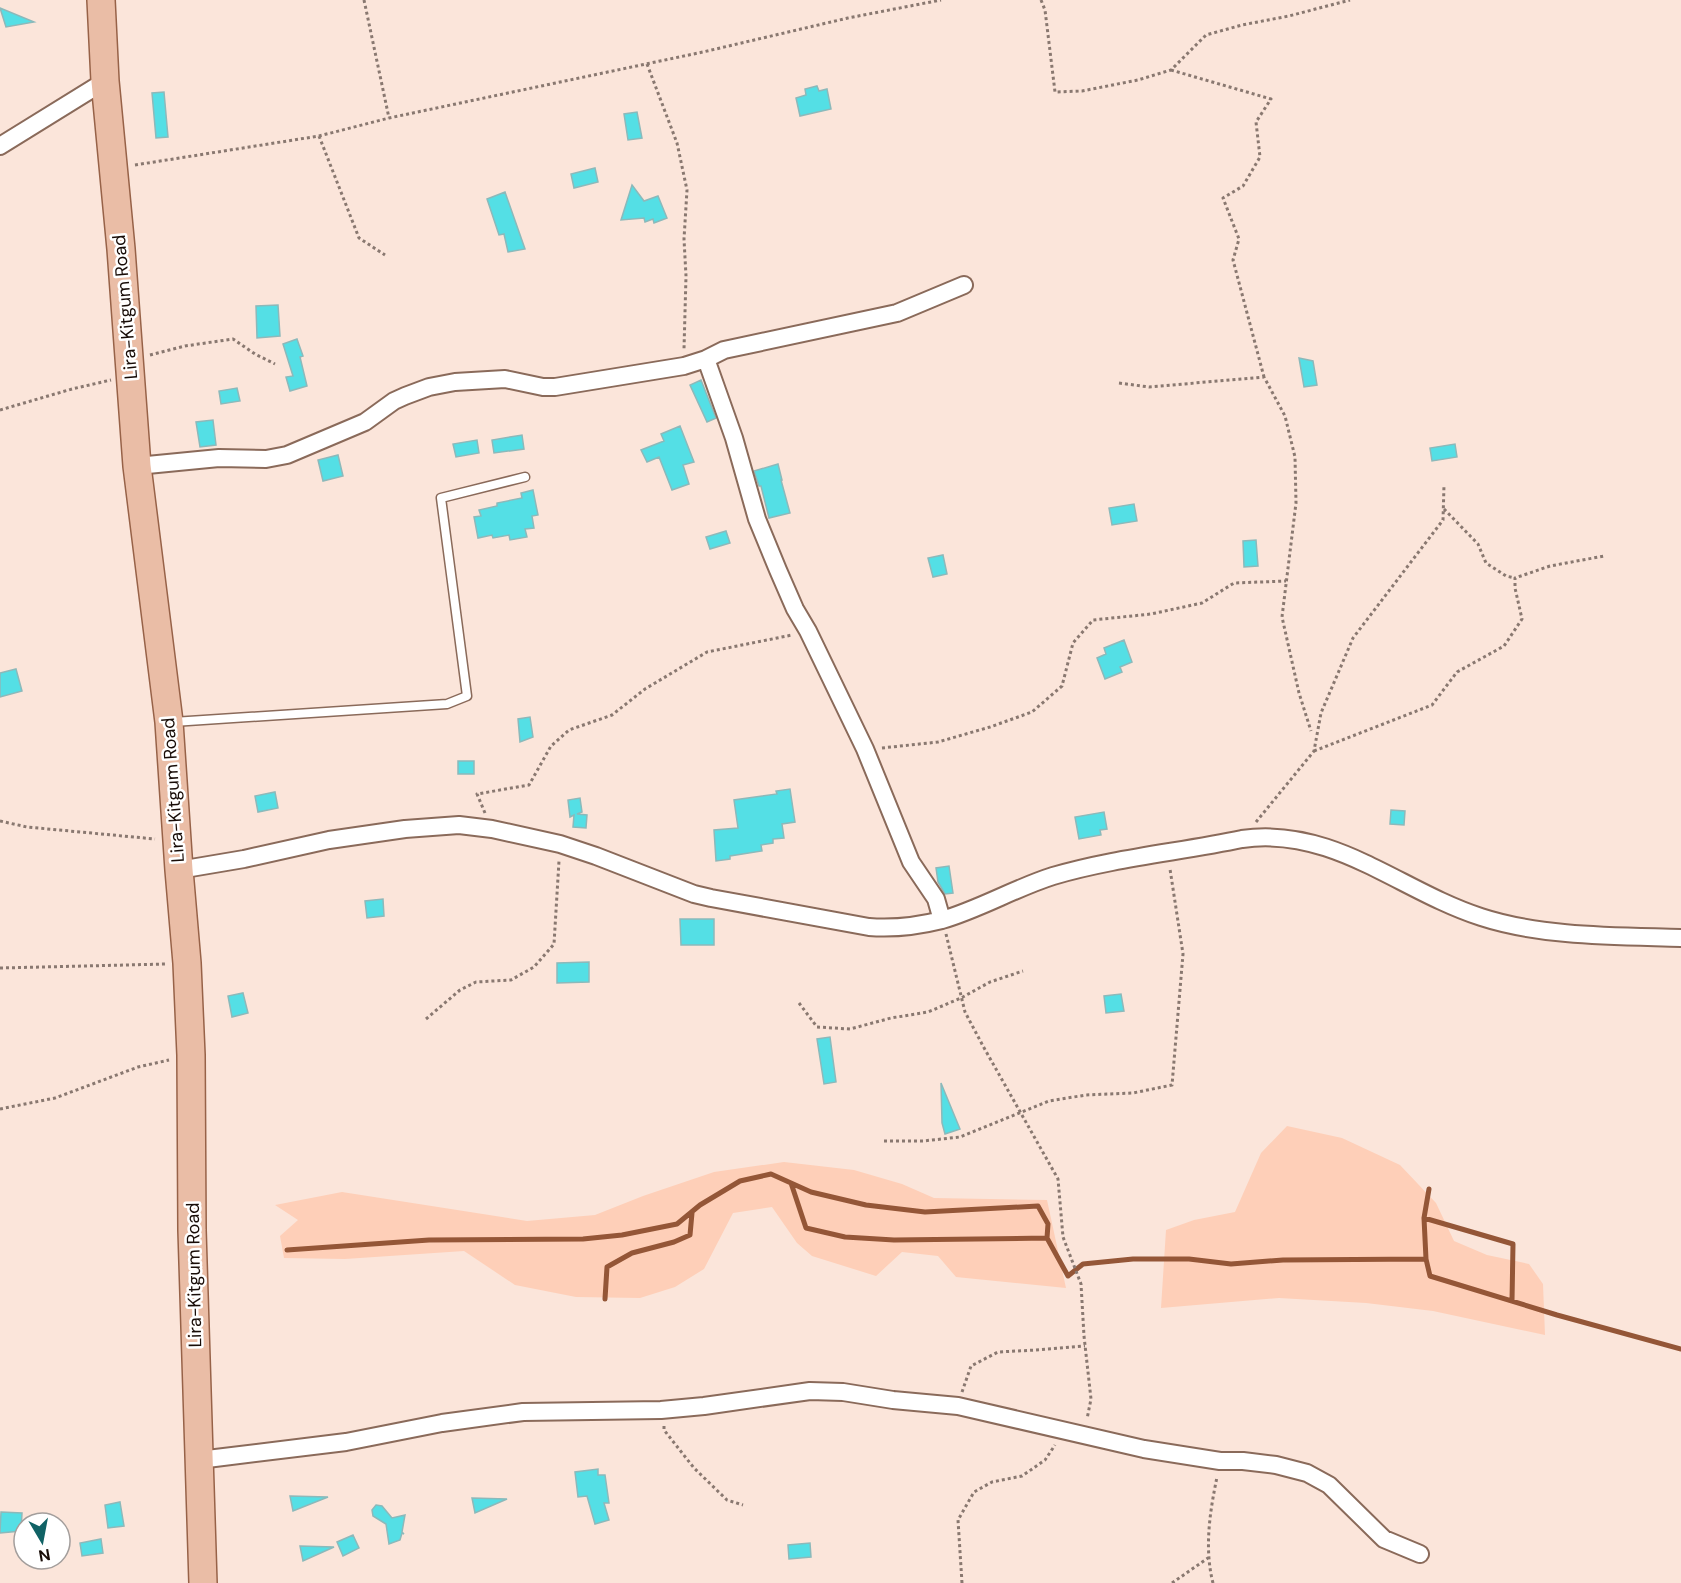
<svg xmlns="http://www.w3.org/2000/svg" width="1681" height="1583" font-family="'DM Sans',sans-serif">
	<rect width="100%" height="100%" fill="#fbe5da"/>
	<path fill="#fecfb8" d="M 1287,1126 L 1342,1138 L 1400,1165 L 1436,1203 L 1454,1241 L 1487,1255 L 1529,1264 L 1543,1284 L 1545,1335 L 1433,1311 L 1366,1303 L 1279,1298 L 1161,1308 L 1166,1230 L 1194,1220 L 1235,1212 L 1261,1153 Z
		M 784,1162 L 854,1170 L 902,1184 L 934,1198 L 1047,1200 L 1066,1288 L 956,1277 L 938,1256 L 902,1252 L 876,1276 L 812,1256 L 797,1243 L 772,1207 L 733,1213 L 704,1269 L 675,1287 L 640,1298 L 576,1297 L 515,1285 L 464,1251 L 345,1259 L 284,1258 L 280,1236 L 298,1220 L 275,1205 L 342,1192 L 527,1221 L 595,1215 L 643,1196 L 714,1172 Z"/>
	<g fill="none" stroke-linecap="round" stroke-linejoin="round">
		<path stroke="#945637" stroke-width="5" d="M 791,1183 L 806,1228 L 845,1237 L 894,1240 L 1047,1238 L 1068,1276 L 1083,1264 L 1133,1259 L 1189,1259 L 1231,1264 L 1283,1260 L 1426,1259 L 1430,1276 L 1557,1315 L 1681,1349
			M 1424,1218 L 1513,1244 L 1512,1301
			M 287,1250 L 429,1240 L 583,1239 L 622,1235 L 677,1224 L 700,1205 L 740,1181 L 771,1174 L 811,1192 L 866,1205 L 925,1212 L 1038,1206 L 1048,1224 L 1047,1238
			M 1426,1259 L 1424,1218 L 1429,1189
			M 605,1299 L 607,1267 L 632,1253 L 674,1242 L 690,1235 L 692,1213"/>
	</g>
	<path fill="#54dfe5" stroke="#8cb9ba" stroke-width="1.5" d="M 0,8 L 34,22 L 6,27 Z
		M 817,86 L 819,91 L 827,89 L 831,109 L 800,116 L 796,98 L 806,95 L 805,89 Z
		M 164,92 L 168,137 L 156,138 L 152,93 Z
		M 637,112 L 642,138 L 628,140 L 624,114 Z
		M 595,168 L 598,182 L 574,188 L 571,174 Z
		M 632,185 L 644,201 L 658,196 L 667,218 L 654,223 L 653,219 L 645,222 L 644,218 L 621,220 Z
		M 505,192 L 525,249 L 508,252 L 504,234 L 499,235 L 487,199 Z
		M 278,305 L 280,336 L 257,338 L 256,306 Z
		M 297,339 L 303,356 L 300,357 L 307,386 L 290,391 L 286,377 L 293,376 L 283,344 Z
		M 1299,358 L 1313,361 L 1317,385 L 1304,387 Z
		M 701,380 L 716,418 L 707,422 L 690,385 Z
		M 237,388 L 240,401 L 221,404 L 219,391 Z
		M 213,420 L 216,445 L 200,447 L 196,422 Z
		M 680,426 L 694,462 L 683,465 L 689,484 L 672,490 L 659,457 L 647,462 L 641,450 L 664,441 L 661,434 Z
		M 522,435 L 524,449 L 494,453 L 492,440 Z
		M 477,440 L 479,453 L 456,457 L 453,444 Z
		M 1455,444 L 1457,457 L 1432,461 L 1430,448 Z
		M 338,455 L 343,476 L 323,481 L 318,460 Z
		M 778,464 L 782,480 L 781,480 L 790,513 L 769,518 L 761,486 L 759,486 L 754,471 Z
		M 533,490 L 538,515 L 532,516 L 534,528 L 525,529 L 527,537 L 510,540 L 509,535 L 493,538 L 492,535 L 478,538 L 474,517 L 481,516 L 479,510 L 497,506 L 497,503 L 522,498 L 521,493 Z
		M 1134,504 L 1137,521 L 1112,525 L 1109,508 Z
		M 726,531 L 730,543 L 710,549 L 706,537 Z
		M 1256,540 L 1258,566 L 1244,567 L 1243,541 Z
		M 943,555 L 947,574 L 933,577 L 928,558 Z
		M 1124,640 L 1132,662 L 1120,667 L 1122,672 L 1105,679 L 1097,658 L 1106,654 L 1104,648 Z
		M 16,669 L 22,691 L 0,697 L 0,673 Z
		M 530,717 L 533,737 L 520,742 L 518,719 Z
		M 458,761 L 474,761 L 474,774 L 458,774 Z
		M 790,789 L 795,822 L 782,824 L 784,838 L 773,839 L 773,843 L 761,845 L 762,851 L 730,856 L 730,859 L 716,861 L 714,830 L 738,828 L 734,800 L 777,794 L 776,791 Z
		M 275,792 L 278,808 L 258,812 L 255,796 Z
		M 580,798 L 582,812 L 577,814 L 587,815 L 586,828 L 573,827 L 574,815 L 570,817 L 568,800 Z
		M 1391,810 L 1405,811 L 1404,825 L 1390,824 Z
		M 1104,812 L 1107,829 L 1100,830 L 1101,835 L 1079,839 L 1075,817 Z
		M 949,866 L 953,893 L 945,894 L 938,882 L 936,868 Z
		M 383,899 L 384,916 L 367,918 L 365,901 Z
		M 680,919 L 714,919 L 714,945 L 681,945 Z
		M 589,962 L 589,982 L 557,983 L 557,963 Z
		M 243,993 L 248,1013 L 232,1017 L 228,996 Z
		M 1121,994 L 1124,1011 L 1106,1013 L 1104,996 Z
		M 830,1037 L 836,1082 L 824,1084 L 817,1039 Z
		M 941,1083 L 960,1129 L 945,1134 L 942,1123 Z
		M 598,1469 L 598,1475 L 605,1475 L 609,1503 L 604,1503 L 609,1520 L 595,1524 L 587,1496 L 578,1497 L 575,1472 Z
		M 290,1496 L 328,1497 L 293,1511 Z
		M 472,1498 L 507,1499 L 475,1513 Z
		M 120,1502 L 124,1526 L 108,1528 L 105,1505 Z
		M 376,1505 L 382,1506 L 392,1518 L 405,1515 L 402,1532 L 404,1534 L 402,1533 L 400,1540 L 389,1544 L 386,1524 L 373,1516 L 372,1510 Z
		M 1,1512 L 22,1513 L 21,1531 L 0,1533 Z
		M 353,1535 L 359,1548 L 343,1556 L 337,1542 Z
		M 101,1539 L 103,1553 L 82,1556 L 80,1543 Z
		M 810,1543 L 811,1557 L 789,1559 L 788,1545 Z
		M 300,1546 L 334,1547 L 303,1561 Z"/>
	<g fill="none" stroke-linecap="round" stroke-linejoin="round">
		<g stroke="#8a6a5a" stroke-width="11">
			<path id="service" d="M 173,722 L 447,704 L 467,696 L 441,498 L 525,477"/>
		</g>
		<g stroke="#8a6a5a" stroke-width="20">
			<path id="minor" d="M 0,146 L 105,81
				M 706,359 L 734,438 L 757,519 L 778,570 L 795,609 L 808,631 L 865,749 L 911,862 L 936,899 L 942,920
				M 137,466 L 219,458 L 266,459 L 287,455 L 365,422 L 394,401 L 405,396 L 429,387 L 455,382 L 505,379 L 543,387 L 555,387 L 684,366 L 706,359 L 724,350 L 897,313 L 964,285
				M 179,870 L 244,859 L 329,840 L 405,829 L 459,825 L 492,829 L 560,844 L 596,856 L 694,894 L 711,898 L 869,927 C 894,929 918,926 942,920 C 980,909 1015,888 1053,876 C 1114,858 1180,852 1242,839 C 1333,826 1400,891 1481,917 C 1542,937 1617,936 1681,938
				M 199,1460 L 346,1442 L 442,1423 L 523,1412 L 661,1410 L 704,1406 L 810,1391 L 843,1392 L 893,1400 L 958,1406 L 1144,1449 L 1220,1461 L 1243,1461 L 1276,1465 L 1307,1473 L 1329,1485 L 1384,1539 L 1420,1554"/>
		</g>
		<g stroke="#976248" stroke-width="30">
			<path id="primary" d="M 101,0 L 105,81 L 121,249 L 137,466 L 169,722 L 179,870 L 187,963 L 191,1055 L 192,1230 L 203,1583"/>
		</g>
		<path stroke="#897870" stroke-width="3" stroke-dasharray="3 3" stroke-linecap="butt" d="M 364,0 L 389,118
			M 1041,0 L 1045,10 L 1055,92 L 1082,91 L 1138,80 L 1171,70 L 1206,35 L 1242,25 L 1289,16 L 1350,0
			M 647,64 L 677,143 L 687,190 L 684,239 L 686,276 L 684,349
			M 1171,70 L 1271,99 L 1256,122 L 1260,157 L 1243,186 L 1223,198 L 1239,239 L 1233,260 L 1264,377
			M 319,136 L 359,238 L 385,255
			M 135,165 L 319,136 L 389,118 L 703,52 L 848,18 L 941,0
			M 150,355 L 185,346 L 233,339 L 255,354 L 275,364
			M 1119,383 L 1149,387 L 1264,377 L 1285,416 L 1295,457 L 1296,503 L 1282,617 L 1299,693 L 1311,731
			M 0,410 L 72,389 L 111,380
			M 1444,509 L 1478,544 L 1486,563 L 1506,576 L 1515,578
			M 882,748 L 938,742 L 990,727 L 1032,712 L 1062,686 L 1073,643 L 1093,620 L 1151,614 L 1202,603 L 1234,583 L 1286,581
			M 1314,751 L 1432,705 L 1457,672 L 1504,646 L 1522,619 L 1515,588 L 1515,578 L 1550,566 L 1604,556
			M 485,813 L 477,794 L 529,785 L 551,746 L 569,730 L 612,715 L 645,689 L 707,652 L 792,635
			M 0,821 L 27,827 L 155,839
			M 1256,822 L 1314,751 L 1321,713 L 1353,638 L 1443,520 L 1444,485
			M 946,934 L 965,1012 L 983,1046 L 1058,1179 L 1063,1237 L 1081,1284 L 1084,1336 L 1091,1399 L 1087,1419
			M 0,968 L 167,964
			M 799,1003 L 817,1027 L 850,1029 L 891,1018 L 928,1012 L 961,998 L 990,982 L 1023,971
			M 426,1019 L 460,990 L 476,982 L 511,980 L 534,967 L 554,944 L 559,861
			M 0,1109 L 55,1098 L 138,1067 L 169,1060
			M 884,1141 L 923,1141 L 960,1137 L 1049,1101 L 1086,1095 L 1133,1093 L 1172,1085 L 1183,954 L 1170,869
			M 962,1392 L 971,1366 L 998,1352 L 1036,1350 L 1085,1346
			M 664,1426 L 664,1430 L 694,1468 L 727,1500 L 743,1505
			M 962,1583 L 958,1520 L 974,1492 L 992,1482 L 1022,1476 L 1045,1460 L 1055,1445
			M 1172,1583 L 1208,1558
			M 1213,1583 C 1204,1548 1210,1511 1217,1477"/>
		<use href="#service" stroke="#fff" stroke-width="8"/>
		<use href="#minor" stroke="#fff" stroke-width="16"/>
		<use href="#primary" stroke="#eabda6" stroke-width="27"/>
	</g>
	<g text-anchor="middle" stroke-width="5" stroke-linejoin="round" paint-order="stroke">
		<g font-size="18" fill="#180c07" stroke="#fff">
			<text transform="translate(125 307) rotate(-95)" y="6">Lira-Kitgum Road</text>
			<text transform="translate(173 790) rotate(-94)" y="6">Lira-Kitgum Road</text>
			<text transform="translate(194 1275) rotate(-91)" y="6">Lira-Kitgum Road</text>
		</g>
	</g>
	<g transform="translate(42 1541) rotate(170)"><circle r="28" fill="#ffffff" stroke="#a39e9c" stroke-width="1.5"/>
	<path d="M0-4.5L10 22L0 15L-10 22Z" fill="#106265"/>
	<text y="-9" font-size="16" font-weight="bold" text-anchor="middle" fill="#180c07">N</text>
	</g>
</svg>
